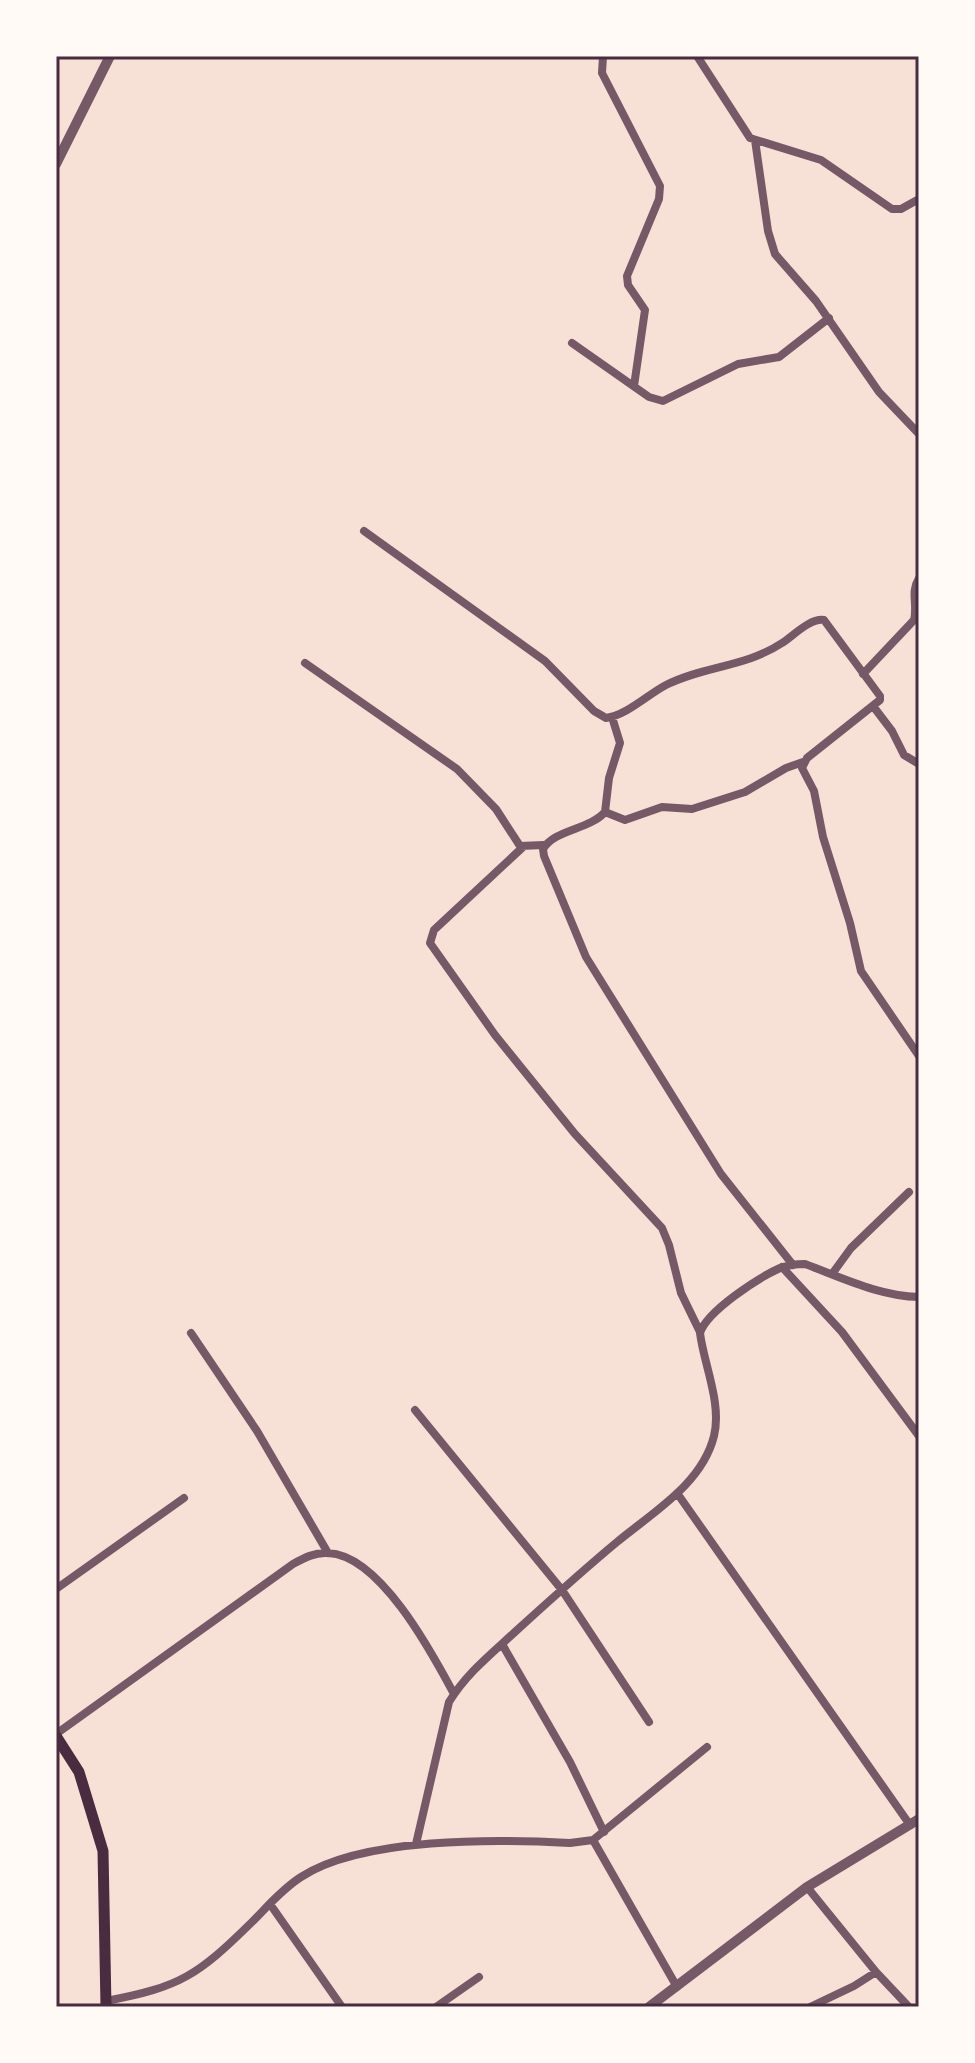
<svg xmlns="http://www.w3.org/2000/svg" width="975" height="2063" font-family="Signika,sans-serif">
	<rect width="100%" height="100%" fill="#f7e1d7"/>
	<g fill="none" stroke-linecap="round" stroke-linejoin="round">
		<path stroke="#755966" stroke-width="8" d="M 603,56 L 602,73 L 660,186 L 659,199 L 627,276 L 628,285 L 645,310 L 634,386
			M 697,56 L 750,138 L 821,160 L 892,209 L 901,209 L 919,199
			M 755,140 L 768,231 L 775,254 L 816,301 L 879,392 L 919,434
			M 572,343 L 649,397 L 663,401 L 738,364 L 779,357 L 829,318
			M 364,531 L 545,661 L 594,711 L 606,718 C 627,715 647,695 666,685 C 703,666 746,667 782,643 C 793,636 810,618 824,620 L 880,696 L 880,700 L 807,758 L 802,768 L 814,791 L 823,837 L 850,923 L 861,971 L 919,1056
			M 305,663 L 457,769 L 496,809 L 520,846 L 544,845
			M 863,674 L 914,620 C 918,604 910,593 919,578
			M 873,706 L 892,731 L 904,755 L 919,764
			M 612,717 L 620,743 L 609,778 L 605,812 C 589,830 555,829 543,849 L 544,856 L 586,957 L 721,1174 L 793,1265
			M 605,812 L 625,820 L 662,807 L 692,809 L 745,792 L 786,768 L 803,762
			M 523,847 L 434,930 L 430,943 L 495,1035 L 575,1134 L 662,1228 L 669,1245 L 681,1293 L 700,1332
			M 782,1267 L 842,1332 L 919,1436
			M 832,1274 L 851,1248 L 909,1192
			M 191,1333 L 257,1431 L 328,1553
			M 415,1410 L 562,1590 L 649,1722
			M 677,1493 L 910,1825
			M 56,1589 L 184,1498
			M 502,1644 L 570,1762 L 604,1832
			M 56,1734 L 293,1564 C 304,1558 315,1552 328,1553 C 380,1555 432,1653 454,1694
			M 593,1840 L 677,1987
			M 416,1844 L 449,1702 C 467,1673 490,1655 516,1631 C 549,1601 582,1571 617,1542 C 653,1512 702,1484 714,1436 C 722,1403 704,1365 700,1333 C 707,1311 758,1278 780,1268 C 788,1265 796,1264 805,1264 C 843,1278 879,1296 919,1297
			M 807,1887 L 876,1972 L 909,2007
			M 270,1904 L 342,2007
			M 106,2001 C 181,1987 198,1975 252,1922 C 267,1907 282,1889 301,1877 C 362,1837 497,1839 570,1843 L 593,1840 L 707,1747
			M 436,2007 L 479,1977
			M 810,2007 L 854,1986 L 876,1972"/>
		<path stroke="#755966" stroke-width="10" d="M 56,164 L 110,56
			M 649,2007 L 807,1887 L 919,1819"/>
		<path stroke="#4a2c40" stroke-width="11" d="M 56,1736 L 79,1772 L 103,1851 L 106,2007"/>
	</g>
	<rect width="975" height="2063" fill="none" stroke="#fffaf5" stroke-width="116"/>
	<rect x="58" y="58" width="859" height="1947" fill="none" stroke="#4a2c40" stroke-width="3"/>
</svg>
